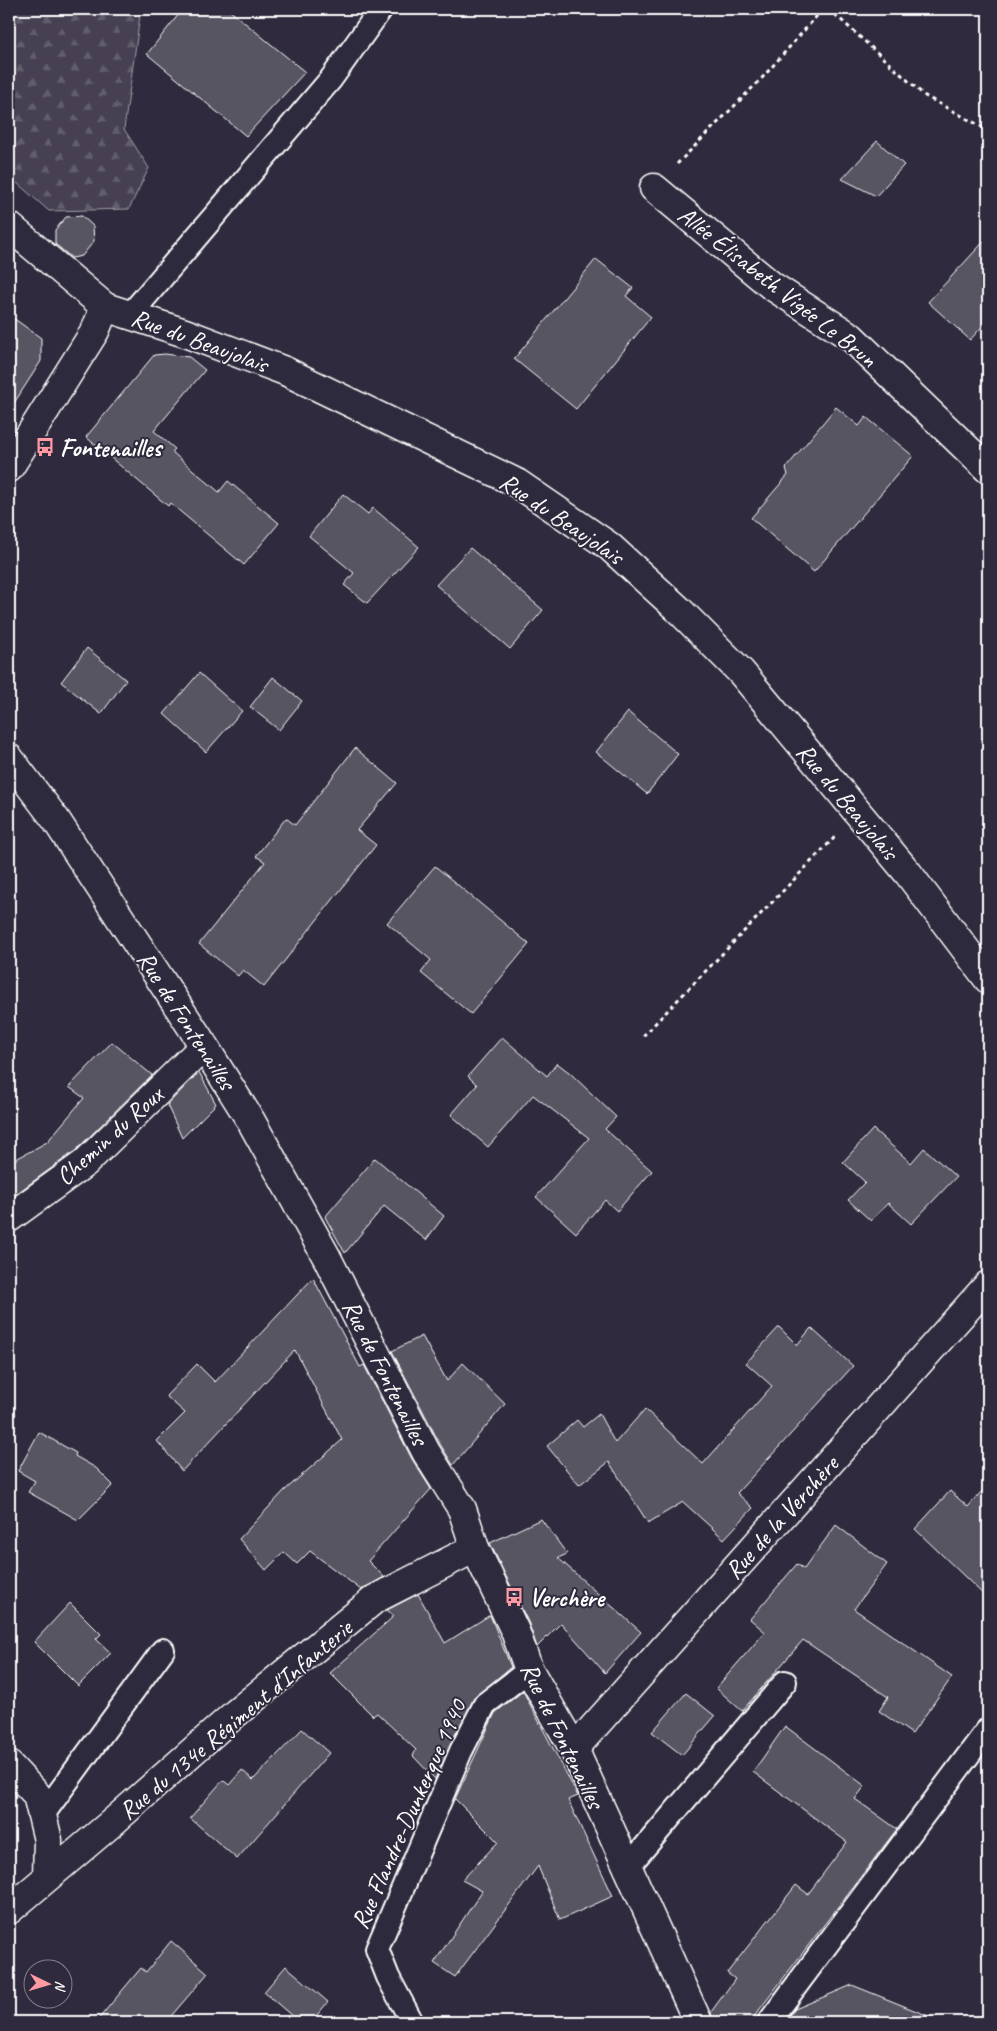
<svg xmlns="http://www.w3.org/2000/svg" width="997" height="2031" font-family="Caveat,sans-serif">
	<defs>
		<pattern id="forest-firs" width="22" height="20" patternUnits="userSpaceOnUse" patternTransform="scale(1.25)"><rect width="22" height="20" fill="#464152"/><path d="M5 1l3.5 6h-7zM16 11l3.5 6h-7z" fill="#625e6c"/></pattern>
	</defs>
	<rect width="100%" height="100%" fill="#2f2a3d"/>
	<filter id="ink" filterUnits="userSpaceOnUse"><feTurbulence type="fractalNoise" baseFrequency=".02" numOctaves="2"/><feDisplacementMap in="SourceGraphic" scale="10" xChannelSelector="R" yChannelSelector="G"/><feConvolveMatrix kernelMatrix="1 2 1 2 8 2 1 2 1" color-interpolation-filters="sRGB"/></filter>
	<g filter="url(#ink)">
		<path fill="url(#forest-firs)" stroke="#a2a0a8" d="M 9,9 L 141,9 L 124,129 L 149,168 L 129,209 L 49,211 L 9,176 Z"/>
		<path fill="#595564" stroke="#fff" d="M 183,9 L 228,9 L 305,72 L 246,136 L 147,54 Z
			M 877,141 L 904,165 L 876,196 L 842,179 Z
			M 82,216 L 93,226 L 94,241 L 82,256 L 72,258 L 55,244 L 55,230 L 66,217 Z
			M 988,237 L 988,320 L 970,340 L 928,302 Z
			M 596,259 L 633,288 L 626,296 L 651,317 L 576,409 L 514,359 Z
			M 9,315 L 41,338 L 41,361 L 9,411 Z
			M 165,354 L 189,357 L 205,370 L 154,431 L 175,449 L 172,452 L 219,492 L 228,481 L 279,523 L 244,565 L 170,503 L 168,506 L 86,437 L 154,355 Z
			M 836,407 L 859,426 L 866,417 L 913,456 L 814,572 L 751,518 L 788,475 L 786,468 Z
			M 343,494 L 368,514 L 373,508 L 419,547 L 367,603 L 344,585 L 354,573 L 309,536 Z
			M 470,548 L 543,610 L 510,649 L 436,585 Z
			M 87,648 L 126,680 L 101,714 L 61,682 Z
			M 199,673 L 242,711 L 206,752 L 164,714 Z
			M 273,677 L 302,701 L 279,730 L 250,707 Z
			M 628,712 L 678,754 L 647,794 L 596,752 Z
			M 355,748 L 397,783 L 357,830 L 376,845 L 264,987 L 243,970 L 238,976 L 199,944 L 265,862 L 256,856 L 286,818 L 295,825 Z
			M 435,866 L 529,944 L 471,1014 L 421,973 L 431,960 L 387,923 Z
			M 502,1037 L 547,1076 L 557,1063 L 570,1073 L 616,1117 L 605,1129 L 652,1171 L 617,1211 L 605,1200 L 576,1233 L 536,1197 L 589,1138 L 533,1095 L 488,1147 L 451,1115 L 477,1085 L 468,1076 Z
			M 112,1042 L 152,1075 L 75,1151 L 9,1199 L 9,1163 L 47,1142 L 84,1098 L 69,1087 Z
			M 199,1072 L 216,1104 L 182,1138 L 167,1105 Z
			M 873,1129 L 911,1163 L 924,1148 L 956,1177 L 911,1224 L 888,1203 L 871,1221 L 848,1200 L 865,1182 L 843,1162 Z
			M 375,1158 L 444,1216 L 426,1240 L 384,1206 L 345,1253 L 325,1217 Z
			M 313,1278 L 360,1367 L 364,1365 L 412,1459 L 431,1489 L 368,1561 L 384,1577 L 361,1590 L 310,1551 L 297,1564 L 284,1552 L 266,1570 L 239,1539 L 284,1491 L 342,1440 L 295,1350 L 182,1471 L 157,1441 L 185,1413 L 166,1396 L 197,1364 L 215,1382 Z
			M 779,1327 L 797,1345 L 811,1328 L 853,1366 L 737,1493 L 753,1508 L 724,1539 L 683,1502 L 648,1523 L 609,1462 L 579,1485 L 547,1446 L 577,1420 L 583,1427 L 599,1414 L 615,1443 L 645,1409 L 703,1464 L 772,1386 L 746,1363 Z
			M 422,1336 L 447,1381 L 463,1363 L 505,1404 L 453,1465 L 440,1444 L 392,1351 Z
			M 39,1432 L 76,1453 L 75,1456 L 96,1468 L 113,1485 L 78,1520 L 28,1492 L 35,1481 L 18,1471 Z
			M 988,1484 L 988,1599 L 915,1529 L 950,1491 L 968,1507 Z
			M 541,1519 L 567,1554 L 558,1558 L 641,1632 L 605,1673 L 561,1623 L 537,1647 L 529,1624 L 490,1543 Z
			M 836,1525 L 887,1564 L 854,1609 L 952,1677 L 912,1734 L 879,1711 L 888,1697 L 803,1640 L 742,1711 L 716,1688 L 765,1632 L 750,1619 L 797,1564 L 804,1569 Z
			M 418,1594 L 445,1643 L 490,1615 L 511,1667 L 474,1698 L 435,1779 L 413,1756 L 416,1750 L 377,1713 L 373,1716 L 330,1673 L 394,1616 L 387,1610 Z
			M 70,1603 L 101,1634 L 96,1639 L 111,1653 L 78,1686 L 34,1642 Z
			M 523,1691 L 578,1796 L 568,1800 L 613,1896 L 560,1920 L 538,1866 L 455,1977 L 434,1963 L 482,1891 L 462,1880 L 498,1842 L 455,1799 L 495,1713 Z
			M 686,1693 L 715,1716 L 682,1755 L 652,1732 Z
			M 785,1726 L 865,1786 L 855,1799 L 897,1829 L 750,2022 L 713,2022 L 711,2012 L 735,1979 L 727,1973 L 796,1885 L 808,1894 L 847,1842 L 753,1772 Z
			M 302,1729 L 329,1753 L 237,1859 L 190,1818 L 223,1780 L 229,1785 L 242,1770 L 253,1780 Z
			M 171,1941 L 208,1973 L 166,2022 L 96,2022 L 141,1968 L 146,1972 Z
			M 286,1966 L 328,2002 L 311,2022 L 299,2022 L 264,1992 Z
			M 852,1985 L 941,2021 L 941,2022 L 785,2022 L 795,2009 Z"/>
		<g fill="none" stroke-linecap="round" stroke-linejoin="round">
			<g stroke="#fff" stroke-width="26">
				<path id="service" d="M 130,315 L 331,79 L 381,9
					M 42,1816 L 163,1650
					M 627,1868 L 785,1682
					M 412,2022 L 388,1977 L 377,1949 L 461,1751 L 485,1704 L 529,1670
					M 769,2022 L 988,1729"/>
			</g>
			<g stroke="#fff" stroke-width="31">
				<path id="minor" d="M 654,188 L 772,286 L 851,337 L 988,469
					M 9,226 L 105,307 L 185,333 L 285,371 L 517,483 L 609,546 L 678,609 L 741,672 L 908,873 L 988,979
					M 9,468 L 95,331 L 105,307
					M 9,758 L 56,820 L 204,1046 L 251,1121 L 326,1256 L 426,1452 L 462,1509 L 475,1548 L 515,1631 L 529,1670 L 574,1749 L 698,2022
					M 9,1218 L 85,1163 L 204,1046
					M 574,1749 L 988,1285
					M 9,1765 L 37,1795 L 48,1840 L 47,1876
					M 9,1910 L 114,1821 L 236,1713 L 375,1599 L 475,1548"/>
			</g>
			<path stroke="#fff" stroke-width="3" stroke-dasharray="4 4" stroke-linecap="butt" d="M 829,9 L 925,96 L 988,130
				M 677,164 L 763,77 L 823,9
				M 643,1036 L 835,837"/>
			<use href="#service" stroke="#2f2a3d" stroke-width="22"/>
			<use href="#minor" stroke="#2f2a3d" stroke-width="28"/>
		</g>
	</g>
	<defs>
		<g id="bus-bare" transform="scale(1.5)"><path d="M-5-6H5V4H4V6H2V4H-2V6H-4V4H-5ZM-3.5-4V0h7V-4ZM-3.5 1.2v1.5H-2V1.2ZM2 1.2v1.5H3.5V1.2Z" fill="#ff9aa2" stroke="#2f2a3d" stroke-width="2.5" paint-order="stroke"/></g>
	</defs>
	<g fill-rule="evenodd">
		<use href="#bus-bare" x="45" y="447"/>
		<use href="#bus-bare" x="514" y="1597"/>
	</g>
	<g text-anchor="middle" stroke-width="4" stroke-linejoin="round" paint-order="stroke">
		<g font-size="25" fill="#fff" stroke="#2f2a3d">
			<text transform="translate(778 286) rotate(38)" y="9">Allée Élisabeth Vigée Le Brun</text>
			<text transform="translate(200 340) rotate(20)" y="9">Rue du Beaujolais</text>
			<text transform="translate(562 518) rotate(34)" y="9">Rue du Beaujolais</text>
			<text transform="translate(848 801) rotate(50)" y="9">Rue du Beaujolais</text>
			<text transform="translate(187 1020) rotate(57)" y="9">Rue de Fontenailles</text>
			<text transform="translate(109 1135) rotate(-42)" y="9">Chemin du Roux</text>
			<text transform="translate(386 1372) rotate(63)" y="9">Rue de Fontenailles</text>
			<text transform="translate(781 1517) rotate(-48)" y="9">Rue de la Verchère</text>
			<text transform="translate(235 1719) rotate(-40)" y="9">Rue du 134e Régiment d'Infanterie</text>
			<text transform="translate(563 1735) rotate(64)" y="9">Rue de Fontenailles</text>
			<text transform="translate(408 1814) rotate(-66)" y="9">Rue Flandre-Dunkerque 1940</text>
		</g>
		<g font-size="25" font-weight="bold" fill="#fff" stroke="#2f2a3d" text-anchor="start">
			<text x="60" y="456">Fontenailles</text>
			<text x="529" y="1606">Verchère</text>
		</g>
	</g>
	<rect width="997" height="2031" fill="none" stroke="#2f2a3d" stroke-width="30"/>
	<rect x="15" y="15" width="967" height="2001" fill="none" stroke="#fff" stroke-width="2" filter="url(#ink)"/>
	<g transform="translate(48 1984) rotate(95)"><circle r="24" fill="#2f2a3d" stroke="#827f8b"/>
	<path d="M0-4L9 19L0 12L-9 19Z" fill="#ff9aa2"/>
	<text y="-8" font-size="14" font-weight="bold" text-anchor="middle" fill="#ffffff">N</text>
	</g>
</svg>
